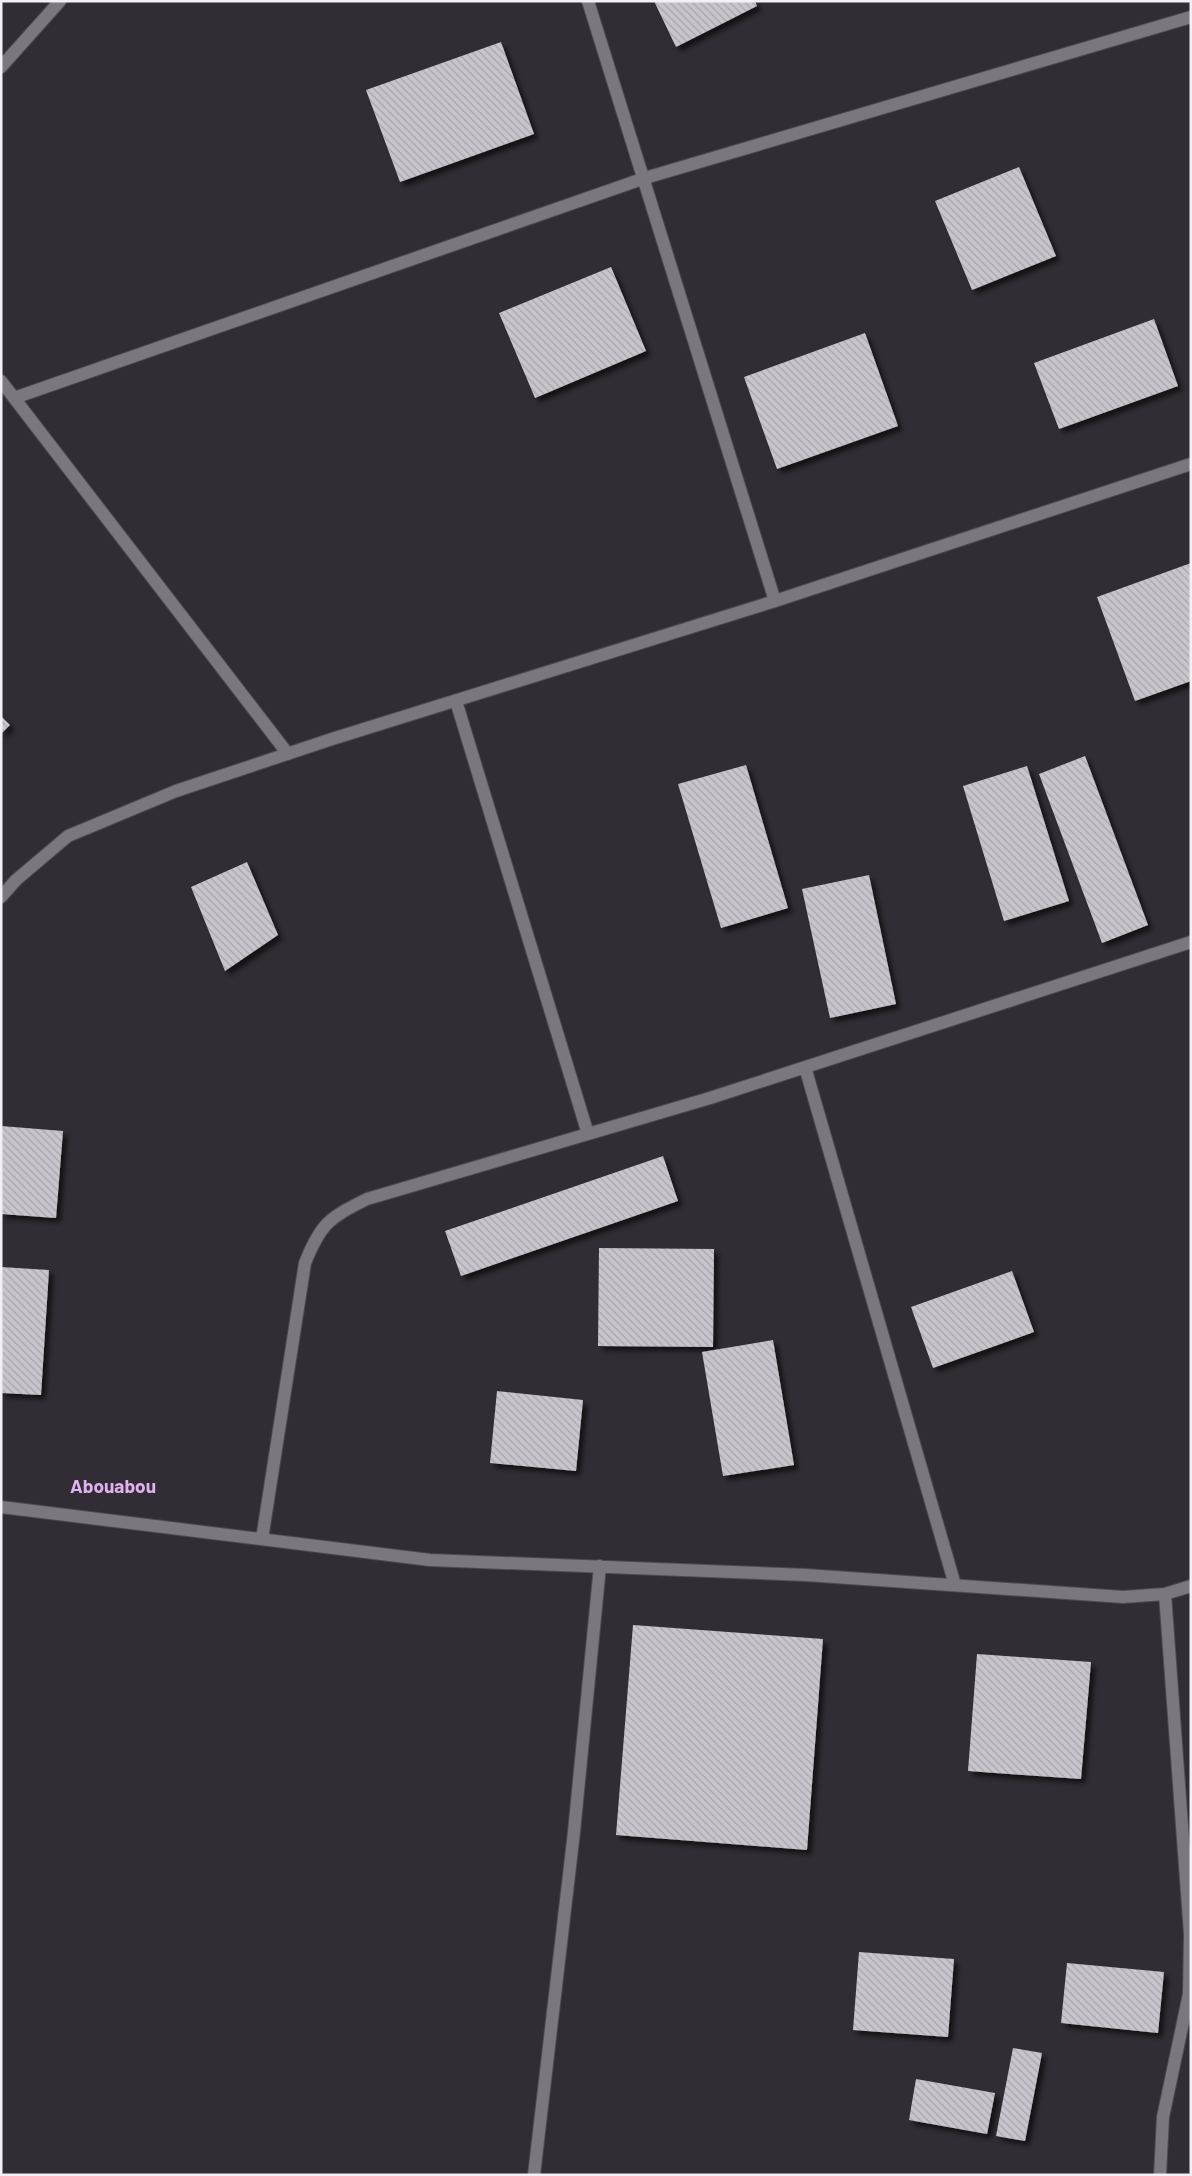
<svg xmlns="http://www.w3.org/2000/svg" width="1192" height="2176" font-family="Barlow,sans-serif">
	<defs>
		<pattern id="building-back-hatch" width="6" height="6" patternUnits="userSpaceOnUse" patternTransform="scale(1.25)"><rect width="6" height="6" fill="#cac4cd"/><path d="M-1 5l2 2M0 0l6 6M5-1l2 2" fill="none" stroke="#aaa5ac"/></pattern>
		<filter id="shadow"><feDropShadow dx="4.5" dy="4.5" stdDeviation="2.5" flood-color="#0009"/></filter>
	</defs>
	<rect width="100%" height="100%" fill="#322d34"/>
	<path fill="url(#building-back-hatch)" filter="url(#shadow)" d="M 654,1 L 755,1 L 757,6 L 676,47 Z
		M 501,42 L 534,134 L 400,182 L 366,90 Z
		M 1019,167 L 1056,256 L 972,290 L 935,201 Z
		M 611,267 L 646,351 L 535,398 L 499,313 Z
		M 1154,319 L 1178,386 L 1059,429 L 1034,363 Z
		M 865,333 L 898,426 L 777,469 L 744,377 Z
		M 1191,563 L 1191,681 L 1135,701 L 1097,597 Z
		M 1,716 L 10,725 L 1,734 Z
		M 1085,756 L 1148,925 L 1102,943 L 1039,774 Z
		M 746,765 L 788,908 L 721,928 L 678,784 Z
		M 1027,766 L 1069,901 L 1004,921 L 963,786 Z
		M 247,862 L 278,935 L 225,971 L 191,887 Z
		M 869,875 L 896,1004 L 830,1018 L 802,889 Z
		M 1,1126 L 63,1131 L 56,1218 L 1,1214 Z
		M 663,1156 L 678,1201 L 461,1276 L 445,1231 Z
		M 599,1248 L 714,1249 L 713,1347 L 598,1346 Z
		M 1,1267 L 49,1270 L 41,1395 L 1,1393 Z
		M 1012,1271 L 1034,1332 L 933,1368 L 911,1307 Z
		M 773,1340 L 794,1465 L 723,1476 L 702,1352 Z
		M 497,1391 L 583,1400 L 576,1471 L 490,1463 Z
		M 633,1625 L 823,1639 L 807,1850 L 616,1835 Z
		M 977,1654 L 1091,1662 L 1081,1779 L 968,1771 Z
		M 859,1952 L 954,1959 L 948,2037 L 853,2030 Z
		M 1067,1963 L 1164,1972 L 1158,2033 L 1061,2023 Z
		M 1013,2048 L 1042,2053 L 1025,2141 L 996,2136 Z
		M 916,2079 L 995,2093 L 987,2134 L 909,2120 Z"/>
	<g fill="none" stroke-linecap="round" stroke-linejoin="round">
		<g stroke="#4e4a50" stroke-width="14">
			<path id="minor" d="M 588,1 L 775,601
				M 1,67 L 60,1
				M 1,381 L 288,754
				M 14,398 L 645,178 L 1191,17
				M 456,701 L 588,1134
				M 1,897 L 16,880 L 68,836 L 176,791 L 332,739 L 775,601 L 1191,464
				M 805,1067 L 955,1585
				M 1,1507 L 430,1560 L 806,1575 L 1123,1597 L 1165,1594 L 1191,1586
				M 262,1539 L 305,1263 C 321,1223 329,1218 367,1199 L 710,1098 L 1191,942
				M 534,2175 L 574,1832 L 600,1566
				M 1160,2175 L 1163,2117 L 1189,1994 L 1190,1934 L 1165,1594"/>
		</g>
		<use href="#minor" stroke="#7c767f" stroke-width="12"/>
	</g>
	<g text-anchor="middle" stroke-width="5" stroke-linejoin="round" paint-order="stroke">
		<g font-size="19" font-weight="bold" fill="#e0b2f2" stroke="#322d34">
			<text x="113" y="1493">Abouabou</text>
		</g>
	</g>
	<rect width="1192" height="2176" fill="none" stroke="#f4f0f5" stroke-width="5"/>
</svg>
